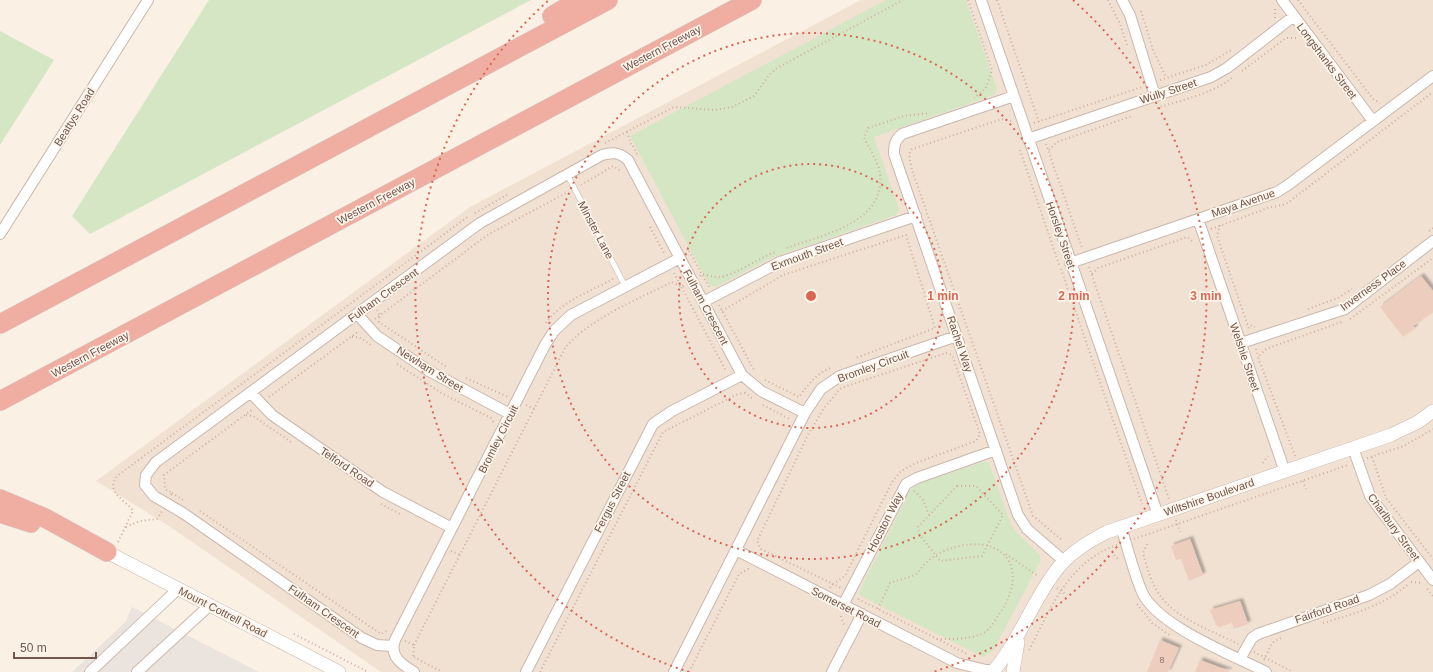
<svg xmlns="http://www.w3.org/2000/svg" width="1433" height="672" font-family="Arial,sans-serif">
	<defs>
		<filter id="shadow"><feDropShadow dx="3" dy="-3" stdDeviation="1" flood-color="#0004"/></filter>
	</defs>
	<rect width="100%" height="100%" fill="#faf0e4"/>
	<path fill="#f1e1d3" d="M 861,0 L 1433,0 L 1433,672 L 381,672 L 169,526 L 96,481 L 470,207 Z"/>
	<path fill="#eae3de" d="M 132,607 L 259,672 L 72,672 L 118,629 L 126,621 Z"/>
	<path fill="#d5e6c4" d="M 209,0 L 531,0 L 90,234 L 72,216 Z
		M 886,0 L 966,0 L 997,89 L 994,95 L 874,137 L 899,209 L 896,215 L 769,259 L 716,287 L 709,285 L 630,136 Z
		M 0,31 L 54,60 L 0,145 Z
		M 986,461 L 989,463 L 1011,524 L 1017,533 L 1040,555 L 1040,562 L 993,651 L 983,657 L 859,595 L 860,590 L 910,490 L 921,482 Z"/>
	<path fill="#edcdbe" filter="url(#shadow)" d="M 1421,276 L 1433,291 L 1433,312 L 1413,326 L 1415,328 L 1403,337 L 1380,307 Z
		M 1190,539 L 1203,575 L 1189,581 L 1181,559 L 1176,560 L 1171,546 Z
		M 1240,601 L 1248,624 L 1234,629 L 1232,623 L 1219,627 L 1216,625 L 1210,610 Z
		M 1160,640 L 1179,648 L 1168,672 L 1147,672 Z
		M 1200,660 L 1229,671 L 1229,672 L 1195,672 Z"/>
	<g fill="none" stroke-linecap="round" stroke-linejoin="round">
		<g stroke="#cab7ac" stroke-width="6">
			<path id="service" d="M 567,174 L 625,286"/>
		</g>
		<g stroke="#cab7ac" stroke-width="12">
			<path id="minor" d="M 981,0 L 1158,515
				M 1122,0 L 1130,15 L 1155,96
				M 1282,0 L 1373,121
				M 1014,96 L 902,134 C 895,140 894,145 894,154 L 1018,515 L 1027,529 L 1064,561
				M 1028,139 L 1211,77 L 1227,68 L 1294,16
				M 1198,219 L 1285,472
				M 0,234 L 148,0
				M 1070,263 L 1277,192 L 1288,185 L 1433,76
				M 703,302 L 780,262 L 916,216
				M 357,314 L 377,336 L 429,371 L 510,414
				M 1241,343 L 1345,309 L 1433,241
				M 251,393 L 272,415 L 383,492 L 452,528
				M 1353,448 L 1370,496 L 1433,580
				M 1121,527 C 1128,549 1133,571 1142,592 C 1157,626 1233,655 1266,672
				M 736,550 L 957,663 L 986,670 L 993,670
				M 843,605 L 906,484 L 917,478 L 996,450
				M 393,646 L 377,645 L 362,638 L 183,513 L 154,496 L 145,485 L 146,475 L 156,462 L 480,223 L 602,155 C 612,152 619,152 628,160 L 742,375 L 761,391 L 805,413
				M 1240,659 L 1252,638 L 1258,634 L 1369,595 L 1390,584 L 1419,562
				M 90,672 L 178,589
				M 137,672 L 209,606
				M 414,672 C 401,664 389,656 395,640 L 545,345 L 554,331 L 571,315 L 680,258
				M 526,672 L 653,424 L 672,411 L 742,375
				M 674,672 L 805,413 L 821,389 L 840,376 L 957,336
				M 832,672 L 862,614"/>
		</g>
		<g stroke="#cab7ac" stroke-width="14">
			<path id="tertiary" d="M 107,552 L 339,672
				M 995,669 C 1021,638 1033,599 1058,568 C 1071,552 1089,541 1107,532 L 1391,435 L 1418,422 L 1433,411
				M 1013,672 L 1018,642"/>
		</g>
		<g stroke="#d7d0cd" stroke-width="20">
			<path id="motorway" d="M 552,16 L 579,0
				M 0,324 L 608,0
				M 0,401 L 752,0
				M 0,499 L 45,518 L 107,552
				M 0,513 L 31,523"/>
		</g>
		<path stroke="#d1b0a2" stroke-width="2" stroke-dasharray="1 3" stroke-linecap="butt" d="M 968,0 L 992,70 L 986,88 L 974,98
			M 997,0 L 1040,125
			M 1108,0 L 1120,24 L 1127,45
			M 1298,0 L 1373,99 L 1380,103
			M 1141,11 L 1153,50 L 1166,77
			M 1275,18 L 1275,8
			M 1242,71 L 1286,38 L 1296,38
			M 1160,80 L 1206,65 L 1233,49
			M 1157,108 C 1182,100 1211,94 1232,78
			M 1011,121 L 1002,119 L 912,149 L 909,154 L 912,170 L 1033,516 L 1062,540
			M 1034,123 L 1142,87
			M 627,132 L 632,147
			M 605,143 L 674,107 L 715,110 L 732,107 L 754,96 L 769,75 L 777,68 L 903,0
			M 1046,144 L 1082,248
			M 633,146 L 637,154
			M 1020,150 L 1059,265
			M 1049,150 L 1057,142 L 1132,116
			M 581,185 L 613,166 L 621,171
			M 475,213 L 508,194
			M 1220,225 L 1217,236 L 1249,329
			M 650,227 L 665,255
			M 1211,229 L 1268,208 L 1286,204 L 1433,92
			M 1429,231 L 1433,228
			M 787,248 C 823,234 885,224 880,174 C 879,163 869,148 864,138 L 868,128 L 904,116 L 930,113
			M 689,251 L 709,287
			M 1089,267 L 1169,499
			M 1061,269 L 1142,504
			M 674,273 L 726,371
			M 1092,274 L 1098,268 L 1187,237 L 1194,242
			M 700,276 L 702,274 C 707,275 712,277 718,277 C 732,277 759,258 775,252
			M 719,305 L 754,370
			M 1308,309 L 1338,298 L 1352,289
			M 377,310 L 380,315 L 379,322 L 448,368
			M 722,311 L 783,275 L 906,235 L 935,328 L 856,358
			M 375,319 L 489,234 L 568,192
			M 1350,319 L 1433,258
			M 546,323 C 560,302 591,291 613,279
			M 1247,324 L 1255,327
			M 352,337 L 359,337 L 371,345
			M 1256,349 L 1258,357
			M 946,353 L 952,355 L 980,434 L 976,441 L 916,463 L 901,471 L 892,482 L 845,576 L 833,584 L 761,549 L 757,541 L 808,435 L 824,408 L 841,388 Z
			M 397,364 L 443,394 L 491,418 L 493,422
			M 466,378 L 508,397
			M 765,380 L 799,397 C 809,383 817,373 833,367
			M 745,392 L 754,400
			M 269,397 L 359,331
			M 526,405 L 535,409
			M 763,405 L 790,419
			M 246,415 L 253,416 L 291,442
			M 1295,456 L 1258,357 L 1266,349 L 1344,321
			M 1372,457 L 1386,498 L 1433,559
			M 1367,458 L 1404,446 L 1433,429
			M 1263,463 L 1268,456
			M 1303,481 L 1306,489
			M 957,486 L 975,486 L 977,487 L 1003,515 L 982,556 L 940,561 L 919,534 L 918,527 Z
			M 914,491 L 923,500 L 929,515
			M 172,493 L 183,500
			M 171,495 L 172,493 L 165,489 L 164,475 L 253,409
			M 381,504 L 400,514
			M 200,511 L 381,634 L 387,631
			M 1176,520 L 1180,532
			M 126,527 L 140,521 L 157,519 L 162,511
			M 1134,539 L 1348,465
			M 118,542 L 133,511 C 125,499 105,493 117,476 L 469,216
			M 1147,544 L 1143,553 C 1147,568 1152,586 1162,598 C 1179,620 1213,631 1238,644
			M 451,551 L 461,555
			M 1006,554 L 1038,576
			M 1114,555 L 1119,560
			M 1411,582 L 1422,583
			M 830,588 L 833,584 L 841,588
			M 1057,588 L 1067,595
			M 1427,589 L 1433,596
			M 858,599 L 967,654
			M 1137,604 L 1152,623 L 1171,636
			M 878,609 L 890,583 C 898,579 908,579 916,574 C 920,571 922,566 926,563 C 933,556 943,551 952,548 C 1004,532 1030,569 1000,613 C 996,619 991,628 985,632 C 971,640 952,639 937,639
			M 841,616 L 844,625
			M 1323,623 C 1353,614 1383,606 1407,585
			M 294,634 L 368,672
			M 405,641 L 414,645 L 413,659
			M 414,645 L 565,348 C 589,319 638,299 672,282 L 682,287 L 684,285
			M 1029,650 C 1051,608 1068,562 1117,545
			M 1254,652 L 1293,672
			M 414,657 L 442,672
			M 1264,660 L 1272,643 L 1281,638
			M 540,672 L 663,432 L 738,394 L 746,393
			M 689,672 L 739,574 L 748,569 L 750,570"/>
		<use href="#service" stroke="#fff" stroke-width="5"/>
		<use href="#minor" stroke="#fff" stroke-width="10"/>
		<use href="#tertiary" stroke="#fff" stroke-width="13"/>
		<use href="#motorway" stroke="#efaea1" stroke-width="19"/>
	</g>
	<g fill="none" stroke="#d96754" stroke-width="2" stroke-dasharray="2 4">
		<circle cx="811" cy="296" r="132"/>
		<circle cx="811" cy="296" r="263"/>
		<path d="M689 672A395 395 0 0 1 549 0M1073 0A395 395 0 0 1 933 672"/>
	</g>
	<g text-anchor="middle" stroke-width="3.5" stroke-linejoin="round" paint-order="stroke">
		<g font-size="9" fill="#8f7468">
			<text x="1162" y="663">8</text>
		</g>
		<g font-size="11" fill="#70564c" stroke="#fdf4ea">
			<text transform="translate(662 48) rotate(-28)" y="4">Western Freeway</text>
			<text transform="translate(1327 61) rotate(53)" y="4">Longshanks Street</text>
			<text transform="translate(1168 91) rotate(-18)" y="4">Wully Street</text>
			<text transform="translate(74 117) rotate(-58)" y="4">Beattys Road</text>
			<text transform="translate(376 201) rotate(-28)" y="4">Western Freeway</text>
			<text transform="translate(1243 203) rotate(-19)" y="4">Maya Avenue</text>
			<text transform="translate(596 230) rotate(62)" y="4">Minster Lane</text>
			<text transform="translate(1061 235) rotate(71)" y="4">Horsley Street</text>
			<text transform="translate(807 254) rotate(-20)" y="4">Exmouth Street</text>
			<text transform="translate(1373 285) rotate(-36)" y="4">Inverness Place</text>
			<text transform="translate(383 295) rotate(-36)" y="4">Fulham Crescent</text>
			<text transform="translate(706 307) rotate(62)" y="4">Fulham Crescent</text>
			<text transform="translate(960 344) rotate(71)" y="4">Rachel Way</text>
			<text transform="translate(90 354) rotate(-28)" y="4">Western Freeway</text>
			<text transform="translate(1245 357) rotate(71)" y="4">Welshie Street</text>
			<text transform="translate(873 366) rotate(-20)" y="4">Bromley Circuit</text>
			<text transform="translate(430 369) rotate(32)" y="4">Newham Street</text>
			<text transform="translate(498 439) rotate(-63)" y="4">Bromley Circuit</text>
			<text transform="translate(347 467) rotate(34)" y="4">Telford Road</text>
			<text transform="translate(1209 497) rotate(-19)" y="4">Wiltshire Boulevard</text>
			<text transform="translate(612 502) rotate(-63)" y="4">Fergus Street</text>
			<text transform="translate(885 522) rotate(-63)" y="4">Hocston Way</text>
			<text transform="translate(1394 527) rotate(54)" y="4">Charlbury Street</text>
			<text transform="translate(846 607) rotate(27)" y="4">Somerset Road</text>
			<text transform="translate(1327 609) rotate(-19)" y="4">Fairford Road</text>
			<text transform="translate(324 611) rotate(35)" y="4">Fulham Crescent</text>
			<text transform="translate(223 612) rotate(27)" y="4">Mount Cottrell Road</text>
		</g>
	</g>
	<circle cx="811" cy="296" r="6" fill="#d96754" stroke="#fdf4ea" stroke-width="2"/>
	<g font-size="12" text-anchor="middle" font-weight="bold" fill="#d96754" stroke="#fdf4ea" stroke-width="3.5" stroke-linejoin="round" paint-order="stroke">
		<text x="943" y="300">1 min</text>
		<text x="1074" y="300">2 min</text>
		<text x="1206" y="300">3 min</text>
	</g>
	<path d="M14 652v6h82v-6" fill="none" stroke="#70564c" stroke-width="2"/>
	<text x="20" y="652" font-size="12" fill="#70564c" stroke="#fdf4ea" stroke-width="3" paint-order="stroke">50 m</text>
</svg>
